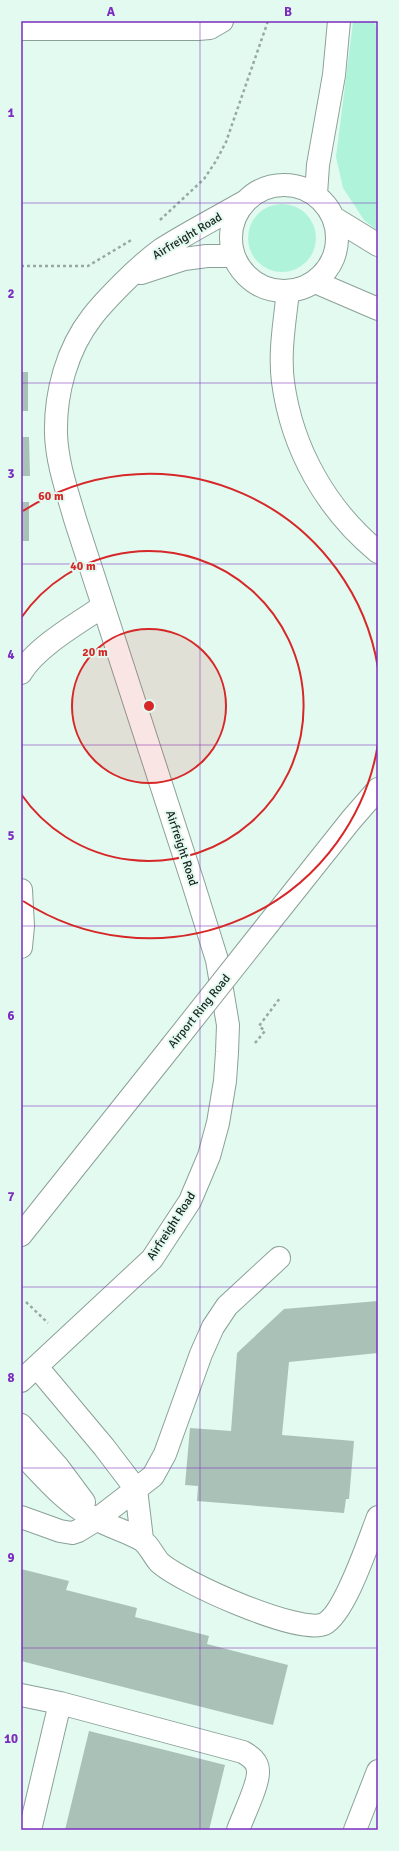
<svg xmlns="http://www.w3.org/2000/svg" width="399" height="1851" font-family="Signika,sans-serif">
	<rect width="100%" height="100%" fill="#e2faf0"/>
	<path fill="#aff4da" d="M 356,21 L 374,21 L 378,31 L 378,231 L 364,220 L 343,188 L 336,157 L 353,22 Z
		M248 238a34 34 0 1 1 68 0a34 34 0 1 1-68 0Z"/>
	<path fill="#aac1b7" d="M 21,372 L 28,372 L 28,411 L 21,411 Z
		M 21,437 L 29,437 L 30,476 L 21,476 Z
		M 21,502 L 29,502 L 29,541 L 21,541 Z
		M 378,1301 L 378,1353 L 289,1362 L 282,1435 L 354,1441 L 349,1499 L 346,1499 L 344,1513 L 197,1501 L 198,1486 L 185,1485 L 190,1428 L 231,1431 L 237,1353 L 284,1309 Z
		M 21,1569 L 69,1581 L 66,1590 L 137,1608 L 135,1617 L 209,1636 L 207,1644 L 288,1665 L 273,1725 L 21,1661 Z
		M 89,1731 L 225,1765 L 209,1830 L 65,1830 Z"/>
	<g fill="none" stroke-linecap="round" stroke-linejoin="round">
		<g stroke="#8ba198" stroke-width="24">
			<path id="minor" d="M 21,29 L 198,29 L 210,28 L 222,21
				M231 238a53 53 0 1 1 106 0a53 53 0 1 1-106 0Z
				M 334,218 L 378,245
				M 141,273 L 184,259 L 207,256 L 234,256
				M 315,282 L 378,309
				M 21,673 C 35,648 78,623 102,607
				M 21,890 L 23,926 L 21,947
				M 37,1367 L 104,1447 L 136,1489 L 142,1539
				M 21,1381 L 152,1259 L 190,1201 L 209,1156 L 218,1123 L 225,1081 L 227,1052 L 228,1025 L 217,960 L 193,883 L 75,519 C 67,491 57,463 56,434 C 55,393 67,349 92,317 C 101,305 112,294 123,283 C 135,271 148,259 162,249 C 189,232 218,217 246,201
				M 21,1425 L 58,1467 L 84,1502
				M 21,1453 C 45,1478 65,1503 96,1519 C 110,1527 126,1531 140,1539 C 148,1543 153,1555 159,1562 C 180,1582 299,1635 324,1624 C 345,1614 369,1540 378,1517
				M 21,1517 L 60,1531 L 72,1533 L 78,1531 L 96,1520 L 153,1476 L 165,1454 L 201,1354 L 213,1327 L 227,1306 L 279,1258
				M 21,1695 L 60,1703 L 243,1752 C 250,1756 258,1761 258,1771 C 259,1784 243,1816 238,1830
				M 30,1830 L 60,1703"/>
		</g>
		<g stroke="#8ba198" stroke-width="24">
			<path id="major" d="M 316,194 L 318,165 L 334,75 L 339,21
				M 288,291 C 285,320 279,352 283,382 C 292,449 326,509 378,552
				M 269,923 L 351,820 L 378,789
				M 21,1235 L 170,1048
				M 355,1830 L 378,1771"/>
		</g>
		<path stroke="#97a9a2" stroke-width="2.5" stroke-dasharray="3 3" stroke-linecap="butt" d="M 160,220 L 204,179 L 216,161 L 226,142 L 268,21
			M 21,266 L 88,266 L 133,239
			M 255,1043 L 265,1031 L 259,1026 L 280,998
			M 26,1302 L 48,1323"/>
		<use href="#minor" stroke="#fff" stroke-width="22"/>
		<use href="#major" stroke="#fff" stroke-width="22"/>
		<g stroke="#8ba198" stroke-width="24" stroke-linecap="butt">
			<path id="major-bridge" d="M 170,1048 L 269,923"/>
		</g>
		<use href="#major-bridge" stroke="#fff" stroke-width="22"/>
	</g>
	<path fill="none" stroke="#7b2cbf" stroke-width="1" stroke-opacity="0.55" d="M 200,21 L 200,1830M 21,203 L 378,203M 21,383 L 378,383M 21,564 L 378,564M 21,745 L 378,745M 21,926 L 378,926M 21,1106 L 378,1106M 21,1287 L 378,1287M 21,1468 L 378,1468M 21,1648 L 378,1648"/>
	<circle cx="149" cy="706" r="77" fill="#d62828" fill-opacity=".12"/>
	<g fill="none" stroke="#d62828" stroke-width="2">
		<circle cx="149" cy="706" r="77"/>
		<path d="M21 618A155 155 0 1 1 21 794"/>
		<path d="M378 744A232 232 0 0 1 23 901M23 511A232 232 0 0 1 378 668"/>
	</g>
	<g text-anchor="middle" stroke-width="4" stroke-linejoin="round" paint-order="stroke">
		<g font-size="12" fill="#18211e" stroke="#e2faf0">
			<text transform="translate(187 236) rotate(-31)" y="4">Airfreight Road</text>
			<text transform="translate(182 848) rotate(72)" y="4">Airfreight Road</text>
			<text transform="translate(199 1011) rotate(-51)" y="4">Airport Ring Road</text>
			<text transform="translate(171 1226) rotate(-57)" y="4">Airfreight Road</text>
		</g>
	</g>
	<circle cx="149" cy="706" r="6" fill="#d62828" stroke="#e2faf0" stroke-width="2"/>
	<g font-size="12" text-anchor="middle" font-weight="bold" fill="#d62828" stroke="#e2faf0" stroke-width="4" stroke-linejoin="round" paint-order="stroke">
		<text x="51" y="500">60 m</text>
		<text x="83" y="570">40 m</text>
		<text x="95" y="656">20 m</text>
	</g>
	<rect width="399" height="1851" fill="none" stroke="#e2faf0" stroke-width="44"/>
	<rect x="22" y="22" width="355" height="1807" fill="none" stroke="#7b2cbf" stroke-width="1.5"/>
	<g font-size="13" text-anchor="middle" font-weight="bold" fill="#7b2cbf">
		<text x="111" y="16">A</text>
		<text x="288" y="16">B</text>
		<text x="11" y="117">1</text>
		<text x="11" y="298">2</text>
		<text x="11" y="478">3</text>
		<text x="11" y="659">4</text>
		<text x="11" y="840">5</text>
		<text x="11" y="1020">6</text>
		<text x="11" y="1201">7</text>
		<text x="11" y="1382">8</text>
		<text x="11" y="1562">9</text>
		<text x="11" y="1743">10</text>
	</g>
</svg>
